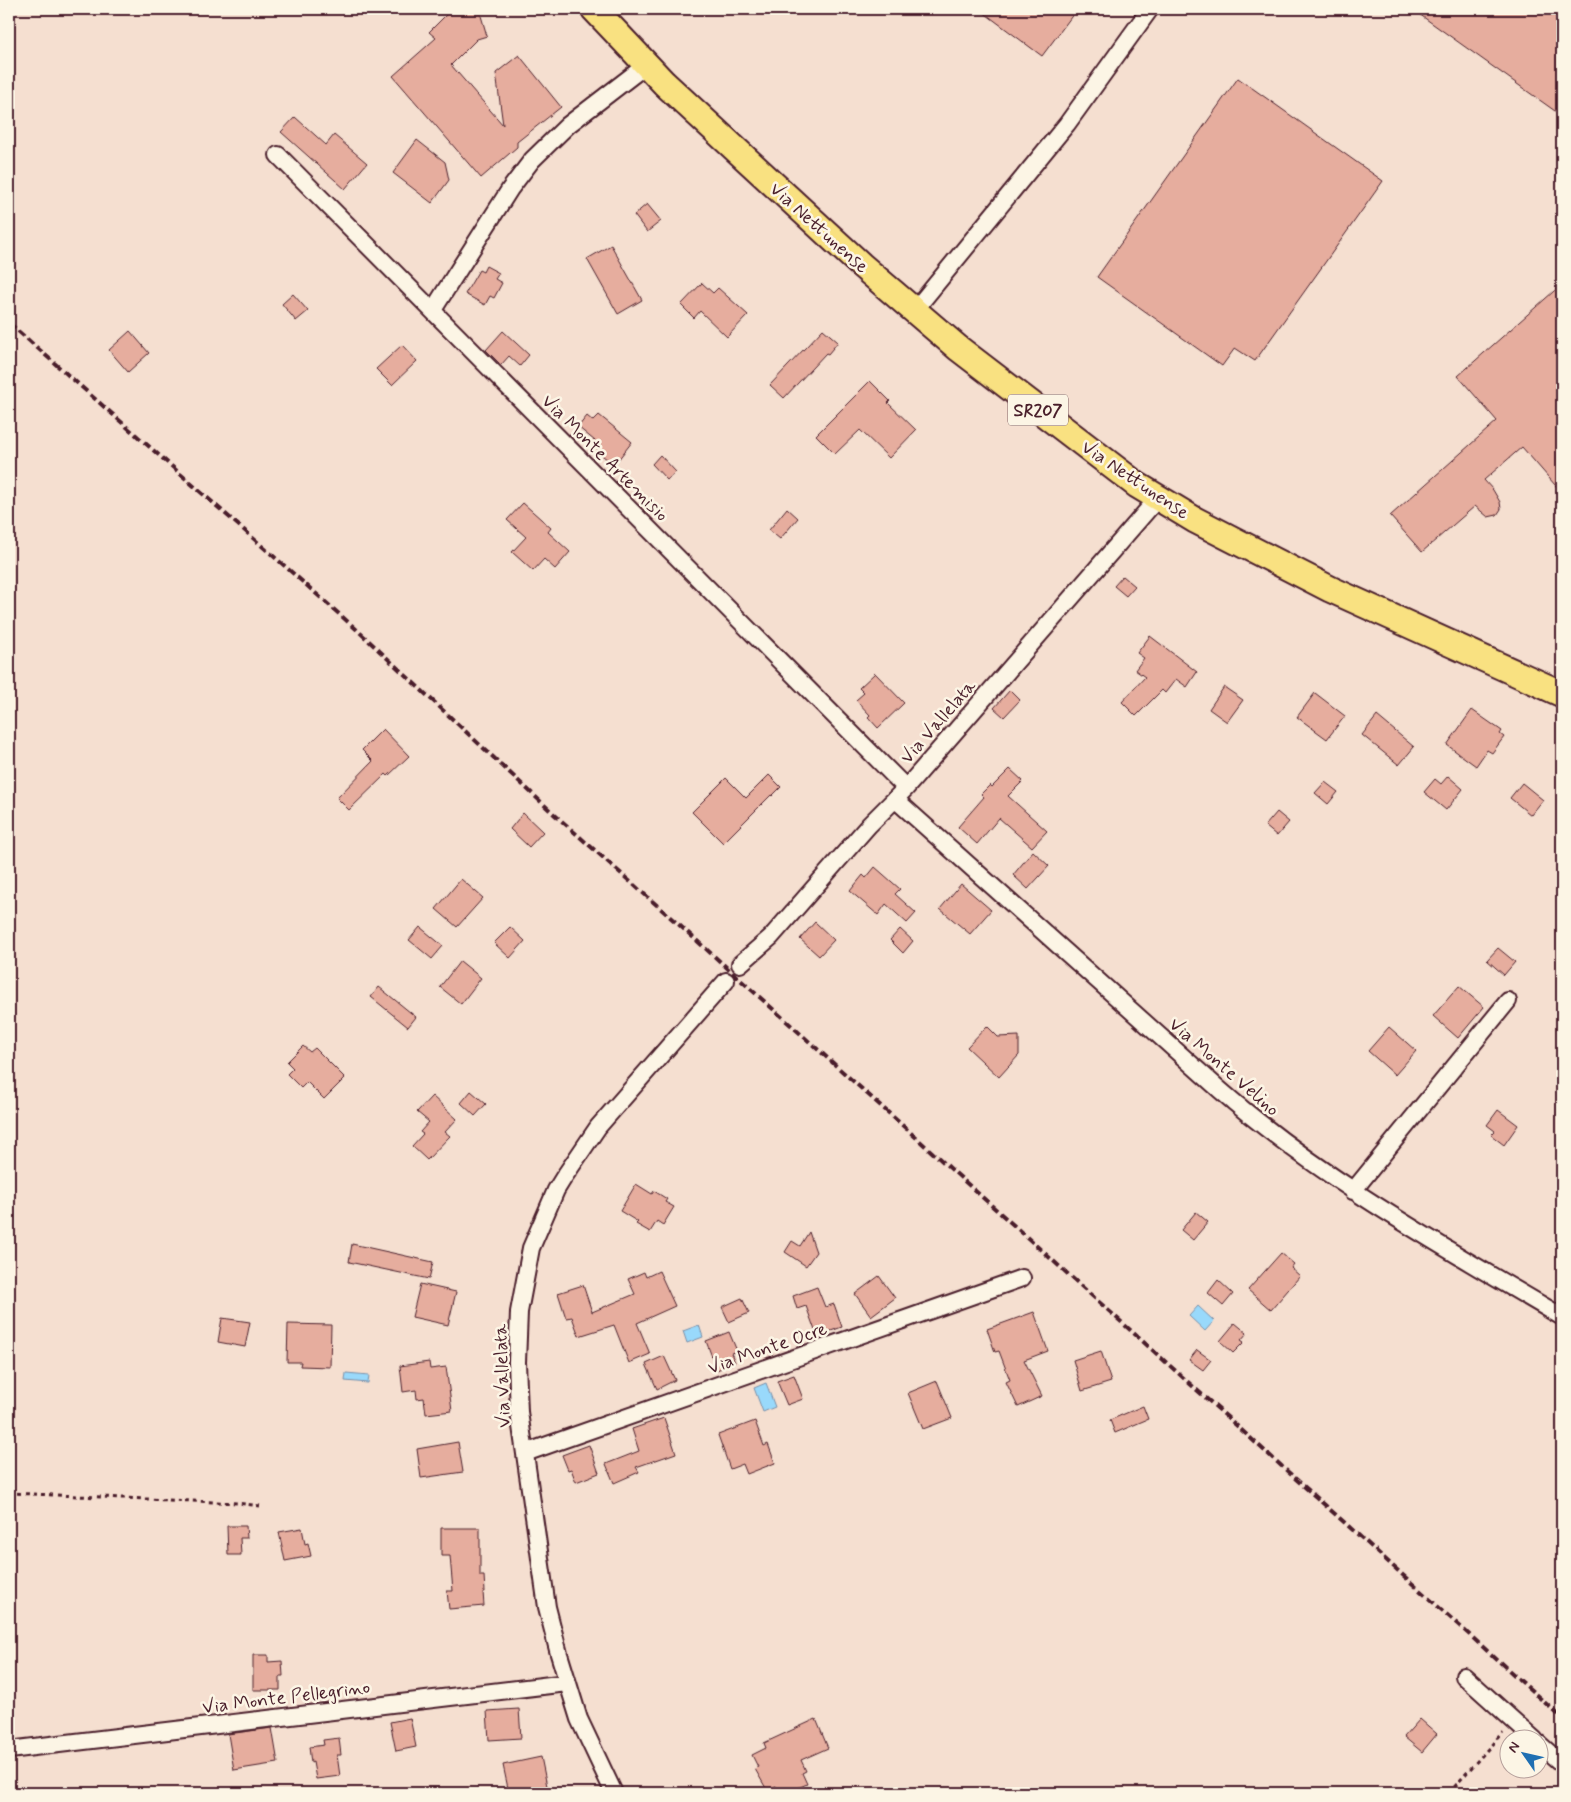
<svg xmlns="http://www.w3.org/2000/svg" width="1571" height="1802" font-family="Mynerve,sans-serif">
	<rect width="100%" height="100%" fill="#f5dfd0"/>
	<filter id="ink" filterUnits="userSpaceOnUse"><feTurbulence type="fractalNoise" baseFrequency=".02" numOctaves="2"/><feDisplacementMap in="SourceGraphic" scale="10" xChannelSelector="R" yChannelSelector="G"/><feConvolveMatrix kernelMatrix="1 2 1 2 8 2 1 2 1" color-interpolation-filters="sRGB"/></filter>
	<g filter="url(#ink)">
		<path fill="#99d9fb" stroke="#798fa8" d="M 1198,1306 L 1214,1321 L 1205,1331 L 1189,1316 Z
			M 699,1325 L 703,1337 L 687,1343 L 683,1331 Z
			M 346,1373 L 369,1375 L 368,1383 L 345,1381 Z
			M 766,1383 L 775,1407 L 763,1412 L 754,1388 Z"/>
		<path fill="#e6ad9e" stroke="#4a1f2b" d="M 452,9 L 479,9 L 487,36 L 477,39 L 451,65 L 503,125 L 496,73 L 519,55 L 561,107 L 517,142 L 517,147 L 481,178 L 393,76 L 436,38 L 429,32 Z
			M 979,9 L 1077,9 L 1042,56 Z
			M 1412,9 L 1562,9 L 1562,116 Z
			M 1238,78 L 1383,181 L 1255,361 L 1235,348 L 1222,366 L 1097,277 Z
			M 295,117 L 326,145 L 334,135 L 367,163 L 345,189 L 281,132 Z
			M 417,140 L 445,162 L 449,180 L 432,203 L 393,173 Z
			M 647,204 L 661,221 L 647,232 L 634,215 Z
			M 611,245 L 642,300 L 618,314 L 587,259 Z
			M 486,266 L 499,273 L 495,279 L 502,283 L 494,298 L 490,296 L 485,305 L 465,294 L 479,270 L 483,272 Z
			M 702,283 L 713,293 L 718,288 L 748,315 L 727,337 L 700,311 L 694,318 L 681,305 Z
			M 1562,284 L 1562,493 L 1522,447 L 1484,480 L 1493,490 L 1500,502 L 1501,509 L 1497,515 L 1488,517 L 1475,506 L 1422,552 L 1390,516 L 1497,421 L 1458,376 Z
			M 293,294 L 308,311 L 296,321 L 282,304 Z
			M 823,329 L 838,342 L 828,354 L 826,353 L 784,398 L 770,385 Z
			M 130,331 L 149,353 L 128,372 L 109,350 Z
			M 503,331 L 529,355 L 520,366 L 509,356 L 501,365 L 486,350 Z
			M 402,345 L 417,361 L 392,385 L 376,369 Z
			M 870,381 L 890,401 L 888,403 L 916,430 L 889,458 L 860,430 L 835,454 L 816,435 Z
			M 599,415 L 632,442 L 614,465 L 597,451 L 601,446 L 578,427 L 587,416 L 593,421 Z
			M 660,455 L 676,472 L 667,480 L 652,464 Z
			M 523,503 L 551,528 L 548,532 L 570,552 L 555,569 L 544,559 L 533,571 L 512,552 L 526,537 L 507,520 Z
			M 787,508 L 798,518 L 780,539 L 769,530 Z
			M 1123,576 L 1135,586 L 1126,596 L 1114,586 Z
			M 1150,636 L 1197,672 L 1187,687 L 1176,679 L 1165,693 L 1162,690 L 1136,716 L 1122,702 L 1145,677 L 1135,670 L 1144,658 L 1137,653 Z
			M 875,673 L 904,703 L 878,728 L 868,717 L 870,715 L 856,700 L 864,693 L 859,688 Z
			M 1224,687 L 1243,700 L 1227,722 L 1209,709 Z
			M 1010,690 L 1020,700 L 1004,717 L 994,708 Z
			M 1315,693 L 1345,716 L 1327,739 L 1297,717 Z
			M 1472,710 L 1502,731 L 1500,734 L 1504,737 L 1492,753 L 1487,750 L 1476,766 L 1447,745 Z
			M 1377,716 L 1414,747 L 1399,765 L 1362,735 Z
			M 383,729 L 409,756 L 388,776 L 386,774 L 349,810 L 337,798 L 373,761 L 362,750 Z
			M 1010,769 L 1023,781 L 1008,796 L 1047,831 L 1032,847 L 999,818 L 977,844 L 958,827 L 984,797 L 981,794 L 990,785 L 992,787 Z
			M 769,775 L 781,787 L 772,796 L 771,795 L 723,843 L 692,812 L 726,778 L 746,798 Z
			M 1448,776 L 1463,789 L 1446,810 L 1424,792 L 1435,779 L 1441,784 Z
			M 1325,782 L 1338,792 L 1328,804 L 1315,793 Z
			M 1522,783 L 1543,800 L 1531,815 L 1510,798 Z
			M 1277,812 L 1289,822 L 1277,836 L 1265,826 Z
			M 523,813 L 543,832 L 529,847 L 510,829 Z
			M 1033,851 L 1049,866 L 1028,889 L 1013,875 Z
			M 875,867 L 900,889 L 895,894 L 916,913 L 907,923 L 886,904 L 878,915 L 850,891 L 863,875 L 866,878 Z
			M 461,879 L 483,898 L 457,927 L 436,909 Z
			M 961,884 L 991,910 L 970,934 L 940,909 Z
			M 815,922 L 834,940 L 819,956 L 800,939 Z
			M 420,927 L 443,946 L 432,959 L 409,940 Z
			M 510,927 L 525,941 L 510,958 L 494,943 Z
			M 900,929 L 913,941 L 903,953 L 890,940 Z
			M 1498,948 L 1515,962 L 1504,975 L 1487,960 Z
			M 460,961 L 481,978 L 461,1004 L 440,987 Z
			M 1459,986 L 1484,1007 L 1458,1038 L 1433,1016 Z
			M 379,987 L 416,1017 L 408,1027 L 371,997 Z
			M 987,1026 L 998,1037 L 1019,1036 L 1019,1055 L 999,1077 L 967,1047 Z
			M 1389,1027 L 1416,1051 L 1395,1075 L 1368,1051 Z
			M 303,1046 L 310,1052 L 315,1048 L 345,1078 L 324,1099 L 307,1082 L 301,1088 L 287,1074 L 293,1068 L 287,1062 Z
			M 471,1091 L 486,1104 L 475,1116 L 461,1103 Z
			M 432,1096 L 457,1119 L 445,1132 L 450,1136 L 427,1160 L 412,1146 L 423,1134 L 420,1132 L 429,1122 L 417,1112 Z
			M 1498,1110 L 1518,1125 L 1504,1145 L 1491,1135 L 1495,1131 L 1487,1125 Z
			M 636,1184 L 652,1194 L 654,1191 L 667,1199 L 665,1202 L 674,1207 L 663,1225 L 657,1221 L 650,1232 L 636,1224 L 638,1222 L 620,1211 Z
			M 1196,1212 L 1208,1222 L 1193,1240 L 1181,1230 Z
			M 809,1232 L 816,1252 L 806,1266 L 785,1252 L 792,1241 L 800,1246 Z
			M 352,1244 L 433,1262 L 429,1279 L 349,1262 Z
			M 1281,1253 L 1294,1264 L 1291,1268 L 1300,1276 L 1271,1310 L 1248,1290 Z
			M 659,1271 L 675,1306 L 637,1323 L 650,1354 L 629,1363 L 614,1325 L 579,1336 L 572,1317 L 566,1318 L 558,1293 L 583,1285 L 592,1312 L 635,1294 L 628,1279 L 644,1272 L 646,1277 Z
			M 879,1276 L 895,1298 L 871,1316 L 855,1294 Z
			M 1218,1280 L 1233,1294 L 1223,1306 L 1208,1293 Z
			M 420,1284 L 456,1292 L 448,1325 L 412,1317 Z
			M 817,1287 L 825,1307 L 834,1304 L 842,1327 L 817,1336 L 806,1306 L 797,1309 L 793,1296 Z
			M 742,1298 L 749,1313 L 729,1322 L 722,1307 Z
			M 1034,1312 L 1048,1351 L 1024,1360 L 1042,1396 L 1018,1407 L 1006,1382 L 1010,1380 L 999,1351 L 995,1352 L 987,1329 Z
			M 222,1318 L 250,1322 L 245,1347 L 218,1342 Z
			M 1235,1323 L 1247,1333 L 1241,1340 L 1244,1342 L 1233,1353 L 1220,1341 Z
			M 288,1324 L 331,1325 L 330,1367 L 300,1366 L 301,1362 L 287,1362 Z
			M 729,1332 L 737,1351 L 731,1353 L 735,1362 L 717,1370 L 706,1341 Z
			M 1197,1350 L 1211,1360 L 1203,1370 L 1189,1360 Z
			M 1101,1351 L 1111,1382 L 1082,1391 L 1073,1360 Z
			M 664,1356 L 675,1380 L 657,1389 L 646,1364 Z
			M 429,1362 L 430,1369 L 446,1367 L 452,1411 L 426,1414 L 424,1398 L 417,1399 L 416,1390 L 403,1392 L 400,1366 Z
			M 794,1375 L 803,1399 L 787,1405 L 777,1381 Z
			M 937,1381 L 952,1418 L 923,1429 L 908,1393 Z
			M 1143,1406 L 1148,1419 L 1115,1433 L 1110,1420 Z
			M 664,1418 L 676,1453 L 636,1467 L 639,1472 L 614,1483 L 606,1464 L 639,1451 L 632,1429 Z
			M 755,1421 L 764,1446 L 768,1444 L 775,1463 L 747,1474 L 743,1464 L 730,1469 L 718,1435 Z
			M 458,1442 L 463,1472 L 421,1478 L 417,1449 Z
			M 589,1445 L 599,1473 L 576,1482 L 571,1469 L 568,1470 L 562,1455 Z
			M 227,1526 L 246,1526 L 247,1538 L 240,1538 L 241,1555 L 228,1555 Z
			M 302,1528 L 305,1544 L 308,1543 L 311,1556 L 285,1561 L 279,1532 Z
			M 441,1528 L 480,1528 L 480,1576 L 484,1576 L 485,1592 L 483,1592 L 484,1606 L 449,1609 L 447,1591 L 453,1591 L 450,1556 L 441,1556 Z
			M 253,1655 L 268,1655 L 268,1662 L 282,1661 L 283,1676 L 280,1676 L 280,1690 L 253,1690 Z
			M 519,1709 L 521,1738 L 489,1740 L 487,1711 Z
			M 410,1718 L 416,1747 L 396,1751 L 390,1722 Z
			M 816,1719 L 828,1748 L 801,1760 L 806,1771 L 802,1773 L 807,1784 L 786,1793 L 779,1793 L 776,1786 L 767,1790 L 755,1769 L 758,1767 L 752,1755 L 766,1748 L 764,1743 Z
			M 1420,1719 L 1437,1734 L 1422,1752 L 1404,1737 Z
			M 272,1728 L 278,1763 L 234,1770 L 228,1734 Z
			M 339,1738 L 341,1755 L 337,1755 L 340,1776 L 316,1779 L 313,1762 L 311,1763 L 309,1747 L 324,1745 L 323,1740 Z
			M 541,1757 L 548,1791 L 538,1793 L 509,1793 L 503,1765 Z"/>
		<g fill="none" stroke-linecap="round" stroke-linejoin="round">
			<g stroke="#4a1f2b" stroke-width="20">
				<path id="street" d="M 278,155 L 906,788
					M 433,310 L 510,189 L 532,160 L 568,125 L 646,65
					M 914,311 L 1067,124 L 1150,9
					M 895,799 L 1220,1090 C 1324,1181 1444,1247 1562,1317
					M 740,964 L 771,937 L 869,825 L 906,788 L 1158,498
					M 1353,1191 L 1508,1001
					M 525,1453 L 1022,1278
					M 1464,1676 L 1535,1740
					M 1538,1743 L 1562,1764
					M 9,1750 L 567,1683
					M 614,1793 L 579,1719 L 559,1654 L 547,1607 L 519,1412 L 517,1362 L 519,1312 L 531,1248 L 556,1190 L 564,1177 L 598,1127 L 726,981"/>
			</g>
			<g stroke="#4a1f2b" stroke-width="29">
				<path id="primary" d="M 594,9 L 664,83 L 861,265 L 958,348 L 1137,485 L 1195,520 L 1330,589 L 1562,694"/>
			</g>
			<path stroke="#4a1f2b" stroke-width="3" stroke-dasharray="4 4" stroke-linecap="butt" d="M 9,1493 L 238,1503 L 260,1506
				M 1449,1793 L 1503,1732"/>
			<use href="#street" stroke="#fcf5e5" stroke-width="16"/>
			<use href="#primary" stroke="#f9e181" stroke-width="25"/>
			<path stroke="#4a1f2b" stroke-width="4" stroke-dasharray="8 4" stroke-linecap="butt" d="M 9,323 L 355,628 L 555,815 L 695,939 L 1562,1718"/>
		</g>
	</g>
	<g text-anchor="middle" stroke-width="5" stroke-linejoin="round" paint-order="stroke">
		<rect fill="#fcf5e5" stroke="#7f5f63" stroke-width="1" x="1008" y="394.5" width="60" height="31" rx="4"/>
		<g font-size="18" font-weight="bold" fill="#4a1f2b">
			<text x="1038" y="416">SR207</text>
		</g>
		<g font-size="19" fill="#4a1f2b" stroke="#fcf5e5">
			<text transform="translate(820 227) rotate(42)" y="7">Via Nettunense</text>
			<text transform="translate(606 457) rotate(45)" y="7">Via Monte Artemisio</text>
			<text transform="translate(1136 479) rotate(34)" y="7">Via Nettunense</text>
			<text transform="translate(937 721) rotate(-49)" y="7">Via Vallelata</text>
			<text transform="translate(1225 1066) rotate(41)" y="7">Via Monte Velino</text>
			<text transform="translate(767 1347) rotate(-19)" y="7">Via Monte Ocre</text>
			<text transform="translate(501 1376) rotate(-92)" y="7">Via Vallelata</text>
			<text transform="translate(286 1696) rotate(-7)" y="7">Via Monte Pellegrino</text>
		</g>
	</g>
	<rect width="1571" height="1802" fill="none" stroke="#fcf5e5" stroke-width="30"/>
	<rect x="15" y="15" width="1541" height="1772" fill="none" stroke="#4a1f2b" stroke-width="2" filter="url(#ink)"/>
	<g transform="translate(1524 1754) rotate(304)"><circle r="24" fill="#fcf5e5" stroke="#b59f9b"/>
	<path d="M0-4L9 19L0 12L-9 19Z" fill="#1f6fb2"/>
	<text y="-8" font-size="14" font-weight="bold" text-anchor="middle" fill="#4a1f2b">N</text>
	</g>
</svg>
